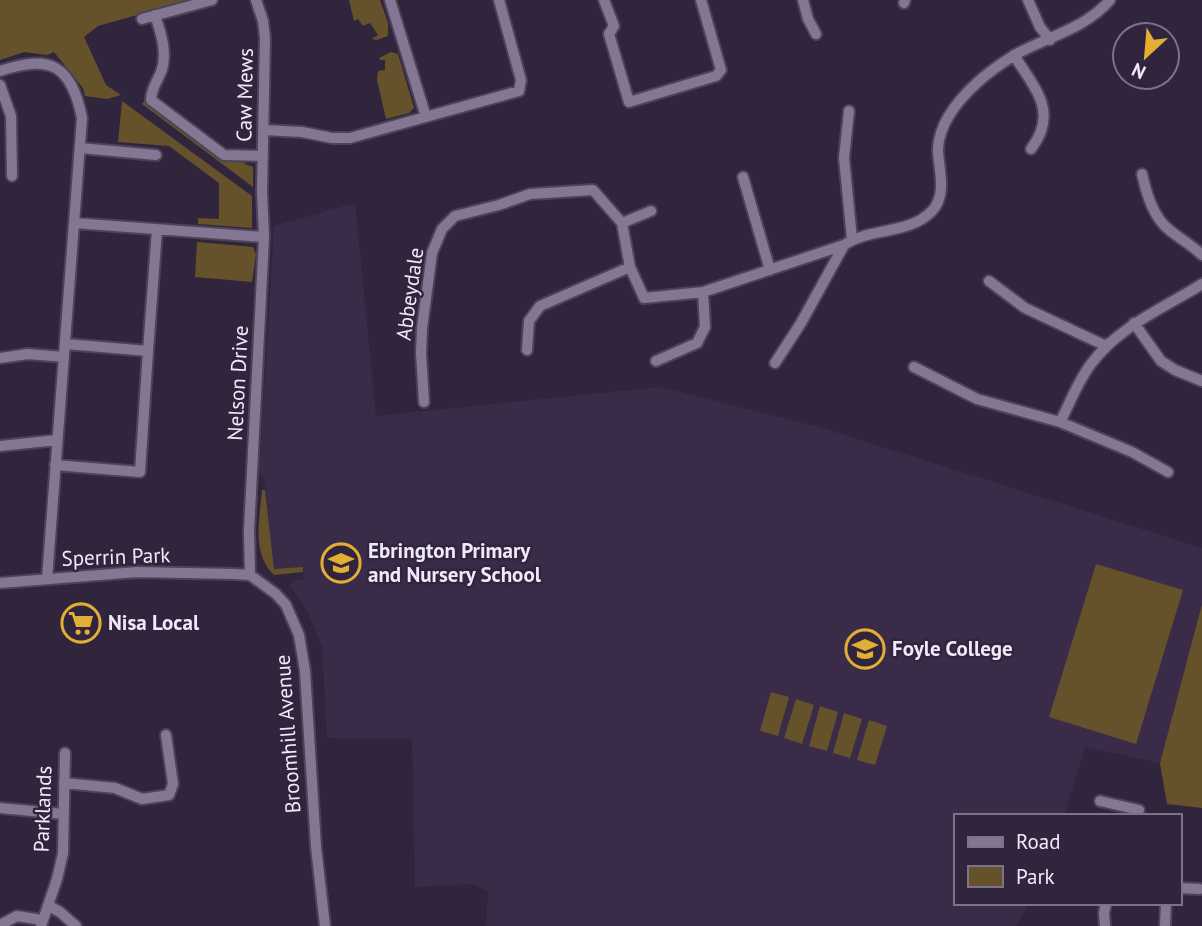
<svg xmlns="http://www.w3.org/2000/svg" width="1202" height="926" font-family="'PT Sans',sans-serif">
	<rect width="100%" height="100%" fill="#31253d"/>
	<path fill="#3a2b49" d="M 355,203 L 376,416 L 660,387 L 819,427 L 1202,548 L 1202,604 L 1160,763 L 1085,747 L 1064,816 L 955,816 L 955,903 L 1030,903 L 1015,926 L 486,926 L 488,892 L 473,884 L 415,887 L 412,739 L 327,738 L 322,646 L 306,608 L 290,586 L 293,580 L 305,579 L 303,567 L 274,570 L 264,478 L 259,474 L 274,226 Z"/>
	<path fill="#65522b" d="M 0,0 L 191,0 L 98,26 L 84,37 L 106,85 L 121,95 L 107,99 L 85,96 L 83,88 L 54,52 L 47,55 L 24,52 L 0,60 Z
		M 349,0 L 380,0 L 388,23 L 388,36 L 377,40 L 372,39 L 378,35 L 370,23 L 363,26 L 358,19 L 354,21 Z
		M 391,52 L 398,54 L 414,108 L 409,113 L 386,119 L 377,80 L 378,71 L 385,70 L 385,60 L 380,60 L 379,58 Z
		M 145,100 L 147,104 L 223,160 L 244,161 L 245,164 L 253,167 L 253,187 L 142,104 Z
		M 122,101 L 252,196 L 252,228 L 198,224 L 198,218 L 219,219 L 219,183 L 169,146 L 118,142 Z
		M 197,242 L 253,247 L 256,254 L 252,282 L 195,277 Z
		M 262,490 L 265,490 L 274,569 L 303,567 L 303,572 L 274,575 C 251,553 260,519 262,490 Z
		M 1096,564 L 1183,590 L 1136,744 L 1049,717 Z
		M 1202,604 L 1202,808 L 1167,804 L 1160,763 Z
		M 771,692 L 789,697 L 778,736 L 760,731 Z
		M 796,699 L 814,705 L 802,744 L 784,738 Z
		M 820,706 L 838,712 L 827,751 L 809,746 Z
		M 844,713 L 862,719 L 850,758 L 833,753 Z
		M 869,720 L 887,726 L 875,765 L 857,760 Z"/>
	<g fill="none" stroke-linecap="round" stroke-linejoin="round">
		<g stroke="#4d4357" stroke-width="14">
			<path id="minor" d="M 390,0 L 426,117
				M 604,0 L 614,26 L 609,34 L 629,102 L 716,76 L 721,70 L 701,0
				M 803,0 L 808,19 L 816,34
				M 1028,0 L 1040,27 L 1050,40
				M 904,3 L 905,0
				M 155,15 C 161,33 168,54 161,72 C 157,82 151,89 151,100 L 224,155 L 263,156
				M 142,19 L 212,0
				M 1014,55 C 1035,89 1059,112 1031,149
				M 0,71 C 51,54 71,65 82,118 L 47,579
				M 0,85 L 11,116 L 12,176
				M 849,111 L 844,158 L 852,239
				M 264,130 L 302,132 L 332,138 L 350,138 L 519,91 L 521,80 L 499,0
				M 80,148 L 156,155
				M 1142,174 C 1146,191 1151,210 1163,224 C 1174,236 1190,243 1202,255
				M 743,177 L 770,270
				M 74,223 L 264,237
				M 622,223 L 651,211
				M 989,281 L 1025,308 L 1106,346 L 1109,343
				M 1134,323 L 1161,361 L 1175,370 L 1202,381
				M 66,344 L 148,351 L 157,230
				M 527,350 L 529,321 L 540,306 L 630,267
				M 0,358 L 28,354 L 64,357
				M 656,361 L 697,343 L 705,327 L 703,292
				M 775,363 L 801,323 L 844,245
				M 914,367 L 977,399 L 1060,422 L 1132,452 L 1168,472
				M 424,402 L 421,353 L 422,328 L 432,253 L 442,229 L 455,216 L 499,205 L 530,194 L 593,190 L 622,223 L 630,267 L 644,298 L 703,292 L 844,245 C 870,227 909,235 932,211 C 948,194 938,168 938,149 C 939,123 960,98 979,81 C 989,72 1002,63 1013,56 C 1045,37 1084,30 1110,0
				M 1060,422 C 1070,403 1078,381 1091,364 C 1119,326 1164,308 1202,284
				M 0,446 L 57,440
				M 55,465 L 140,472 L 148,351
				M 250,575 L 249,531 L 264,237 L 262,192 L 265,38 L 263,21 L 256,0
				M 0,583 L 137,572 L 234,574 L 250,575 L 276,594 L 286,605 L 299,635 L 305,671 L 316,847 L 325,926
				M 64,783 L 115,788 L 142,799 L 169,795 L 173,784 L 166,735
				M 1100,801 L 1139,810
				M 0,808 L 63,814
				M 1179,888 L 1200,889
				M 49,906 L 60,912 L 76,926
				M 0,925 L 17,916 L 42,920
				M 41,926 L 57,879 L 63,853 L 65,753
				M 1105,926 L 1104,913 L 1106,903
				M 1165,926 L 1166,903"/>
		</g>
		<use href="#minor" stroke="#847793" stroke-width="10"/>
	</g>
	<defs>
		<g id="school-ring" transform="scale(2.0125)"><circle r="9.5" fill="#31253d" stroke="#e2ae34" stroke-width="1.5"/><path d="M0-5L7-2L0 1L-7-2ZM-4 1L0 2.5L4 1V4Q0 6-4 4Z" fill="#e2ae34"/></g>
		<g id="supermarket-ring" transform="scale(2.0125)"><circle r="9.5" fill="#31253d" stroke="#e2ae34" stroke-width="1.5"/><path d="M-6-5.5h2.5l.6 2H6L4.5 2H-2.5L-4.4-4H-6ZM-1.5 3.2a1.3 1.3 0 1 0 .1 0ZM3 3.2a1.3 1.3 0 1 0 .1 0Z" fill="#e2ae34"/></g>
	</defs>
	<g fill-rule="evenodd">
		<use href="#school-ring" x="341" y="563"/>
		<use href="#supermarket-ring" x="81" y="623"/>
		<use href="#school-ring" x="865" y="649"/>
	</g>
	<g text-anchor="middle" stroke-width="5" stroke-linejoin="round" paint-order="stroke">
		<g font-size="21" fill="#f0e9f9" stroke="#31253d">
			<text transform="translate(245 95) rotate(-89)" y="7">Caw Mews</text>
			<text transform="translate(410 294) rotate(-82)" y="7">Abbeydale</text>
			<text transform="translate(238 383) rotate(-87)" y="7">Nelson Drive</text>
			<text transform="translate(116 557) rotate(-2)" y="7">Sperrin Park</text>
			<text transform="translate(288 734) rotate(-94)" y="7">Broomhill Avenue</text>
			<text transform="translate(43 809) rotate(-88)" y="7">Parklands</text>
		</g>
		<g font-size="21" font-weight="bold" fill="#f0e9f9" stroke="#31253d" text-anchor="start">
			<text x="368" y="558">Ebrington Primary<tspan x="368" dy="24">and Nursery School</tspan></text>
			<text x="108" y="630">Nisa Local</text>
			<text x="892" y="656">Foyle College</text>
		</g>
	</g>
	<rect x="954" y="814" width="228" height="91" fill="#31253d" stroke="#7d7388" stroke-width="2"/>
	<rect x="968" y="837" width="35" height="10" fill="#847793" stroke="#7d7388" stroke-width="2"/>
	<text x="1016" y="849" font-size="21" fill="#f0e9f9">Road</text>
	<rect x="968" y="866" width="35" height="21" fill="#65522b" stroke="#7d7388" stroke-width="2"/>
	<text x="1016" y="884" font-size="21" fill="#f0e9f9">Park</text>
	<g transform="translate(1146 56) rotate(206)"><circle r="33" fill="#31253d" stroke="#7d7388" stroke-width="2"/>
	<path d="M0-5L12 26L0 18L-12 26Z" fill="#e2ae34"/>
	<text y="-10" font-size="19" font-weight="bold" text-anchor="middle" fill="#f0e9f9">N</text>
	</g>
</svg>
